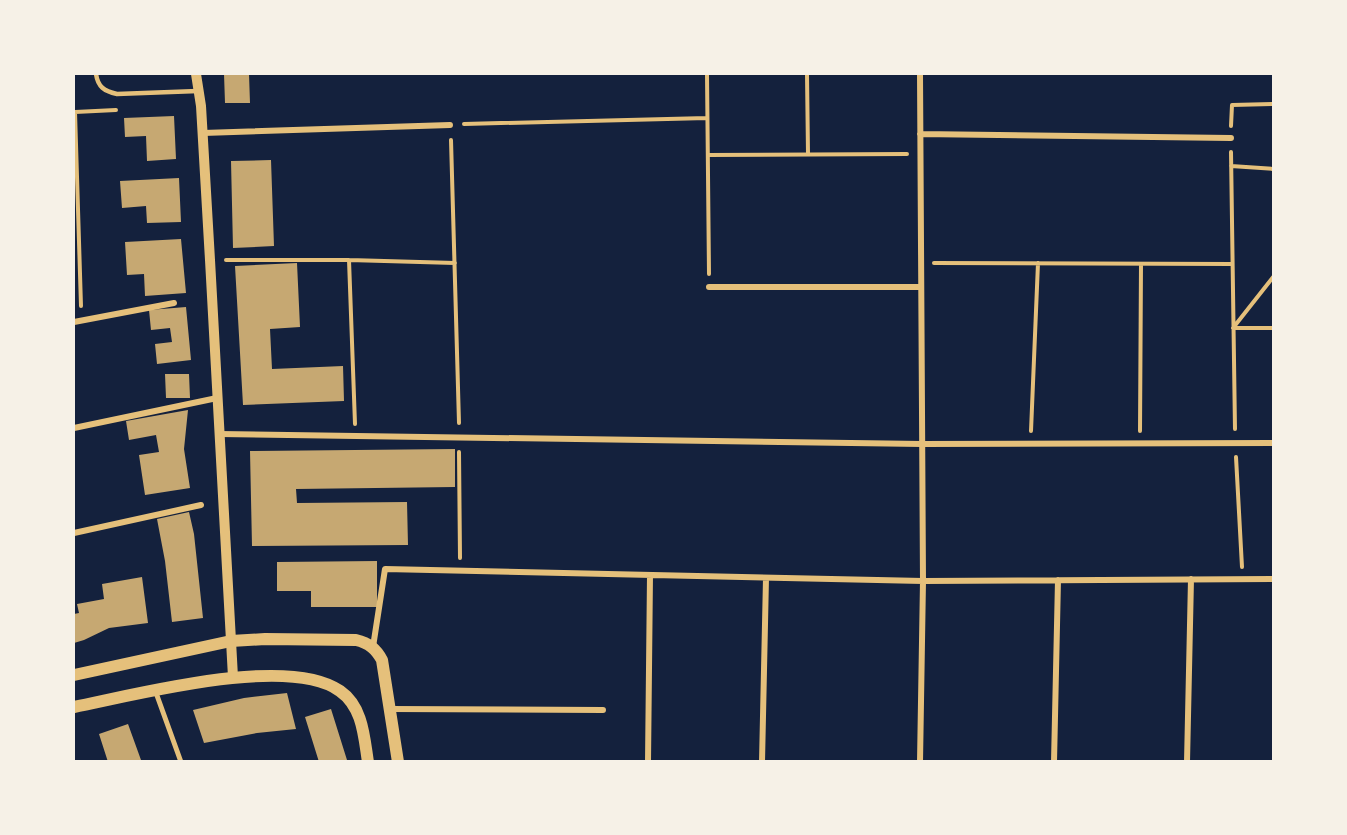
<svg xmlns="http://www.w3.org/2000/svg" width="1347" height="835" font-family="Quicksand,sans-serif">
	<rect width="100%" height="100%" fill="#14213d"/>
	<path fill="#c6a872" d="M 224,74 L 249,74 L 250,103 L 225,103 Z
		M 174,116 L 176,159 L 147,161 L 146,136 L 125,137 L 124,118 Z
		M 271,160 L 274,246 L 233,248 L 231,161 Z
		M 179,178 L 181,222 L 147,223 L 146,206 L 122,208 L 120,181 Z
		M 181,239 L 186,293 L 145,296 L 144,274 L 127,275 L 125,242 Z
		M 297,263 L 300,327 L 270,329 L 272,369 L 343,366 L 344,401 L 243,405 L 235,266 Z
		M 186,307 L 191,360 L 157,364 L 155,344 L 172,342 L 170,328 L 151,330 L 149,310 Z
		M 165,374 L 189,374 L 190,398 L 166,398 Z
		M 188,410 L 184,449 L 190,488 L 145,495 L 139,455 L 159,452 L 156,435 L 129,440 L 126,421 Z
		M 455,449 L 455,487 L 296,489 L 297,503 L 407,502 L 408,545 L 252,546 L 250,451 Z
		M 189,512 L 194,534 L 203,618 L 172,622 L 165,561 L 157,519 Z
		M 377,561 L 377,607 L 311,607 L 311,591 L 277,591 L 277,562 Z
		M 142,577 L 148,623 L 109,628 L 84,640 L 74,643 L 74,614 L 79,613 L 77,604 L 104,599 L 102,584 Z
		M 287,693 L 296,729 L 257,733 L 204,743 L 193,710 L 244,698 Z
		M 331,709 L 347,760 L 319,762 L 305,717 Z
		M 128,724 L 141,760 L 108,762 L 99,734 Z"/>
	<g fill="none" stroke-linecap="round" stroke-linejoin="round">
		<path stroke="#e5c07b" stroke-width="4" d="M 707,74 L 709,274
			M 807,74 L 808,154
			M 464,124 L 707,118
			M 1231,126 L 1232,105 L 1274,104
			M 451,140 L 459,423
			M 1231,152 L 1235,429
			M 708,155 L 907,154
			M 1231,166 L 1274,169
			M 226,260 L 349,260 L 455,263
			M 349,260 L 355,424
			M 934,263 L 1232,264
			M 81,306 L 75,112 L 116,110
			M 1233,328 L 1274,276
			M 1234,328 L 1274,328
			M 1031,431 L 1038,263
			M 1140,431 L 1141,264
			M 459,452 L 460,558
			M 1236,457 L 1242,567"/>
		<path stroke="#e5c07b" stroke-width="4.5" d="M 96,74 C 98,87 104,91 117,94 L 198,91"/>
		<path stroke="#e5c07b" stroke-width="5" d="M 155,690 L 181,762"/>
		<path stroke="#e5c07b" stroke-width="6" d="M 920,74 L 923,581 L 920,762
			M 203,133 L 450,125
			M 920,134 L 1231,138
			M 709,287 L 921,287
			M 74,322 L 174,303
			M 74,428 L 217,398
			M 219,434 L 922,444 L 1274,443
			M 74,533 L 201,505
			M 373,647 L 385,569 L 923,581 L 1274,579
			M 390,709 L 603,710
			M 648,762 L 650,575
			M 762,762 L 766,578
			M 1054,762 L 1058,580
			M 1187,762 L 1191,579"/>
		<path stroke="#e5c07b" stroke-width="10" d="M 196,74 L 201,106 L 210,260 L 233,677"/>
		<path stroke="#e5c07b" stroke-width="12" d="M 74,675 L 231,641 L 265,639 L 356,640 C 369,643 376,649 382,660 L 398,762
			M 74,707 C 135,695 288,654 340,691 C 363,707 364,737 368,762"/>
	</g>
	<rect width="1347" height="835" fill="none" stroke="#f6f1e7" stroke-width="150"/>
</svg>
